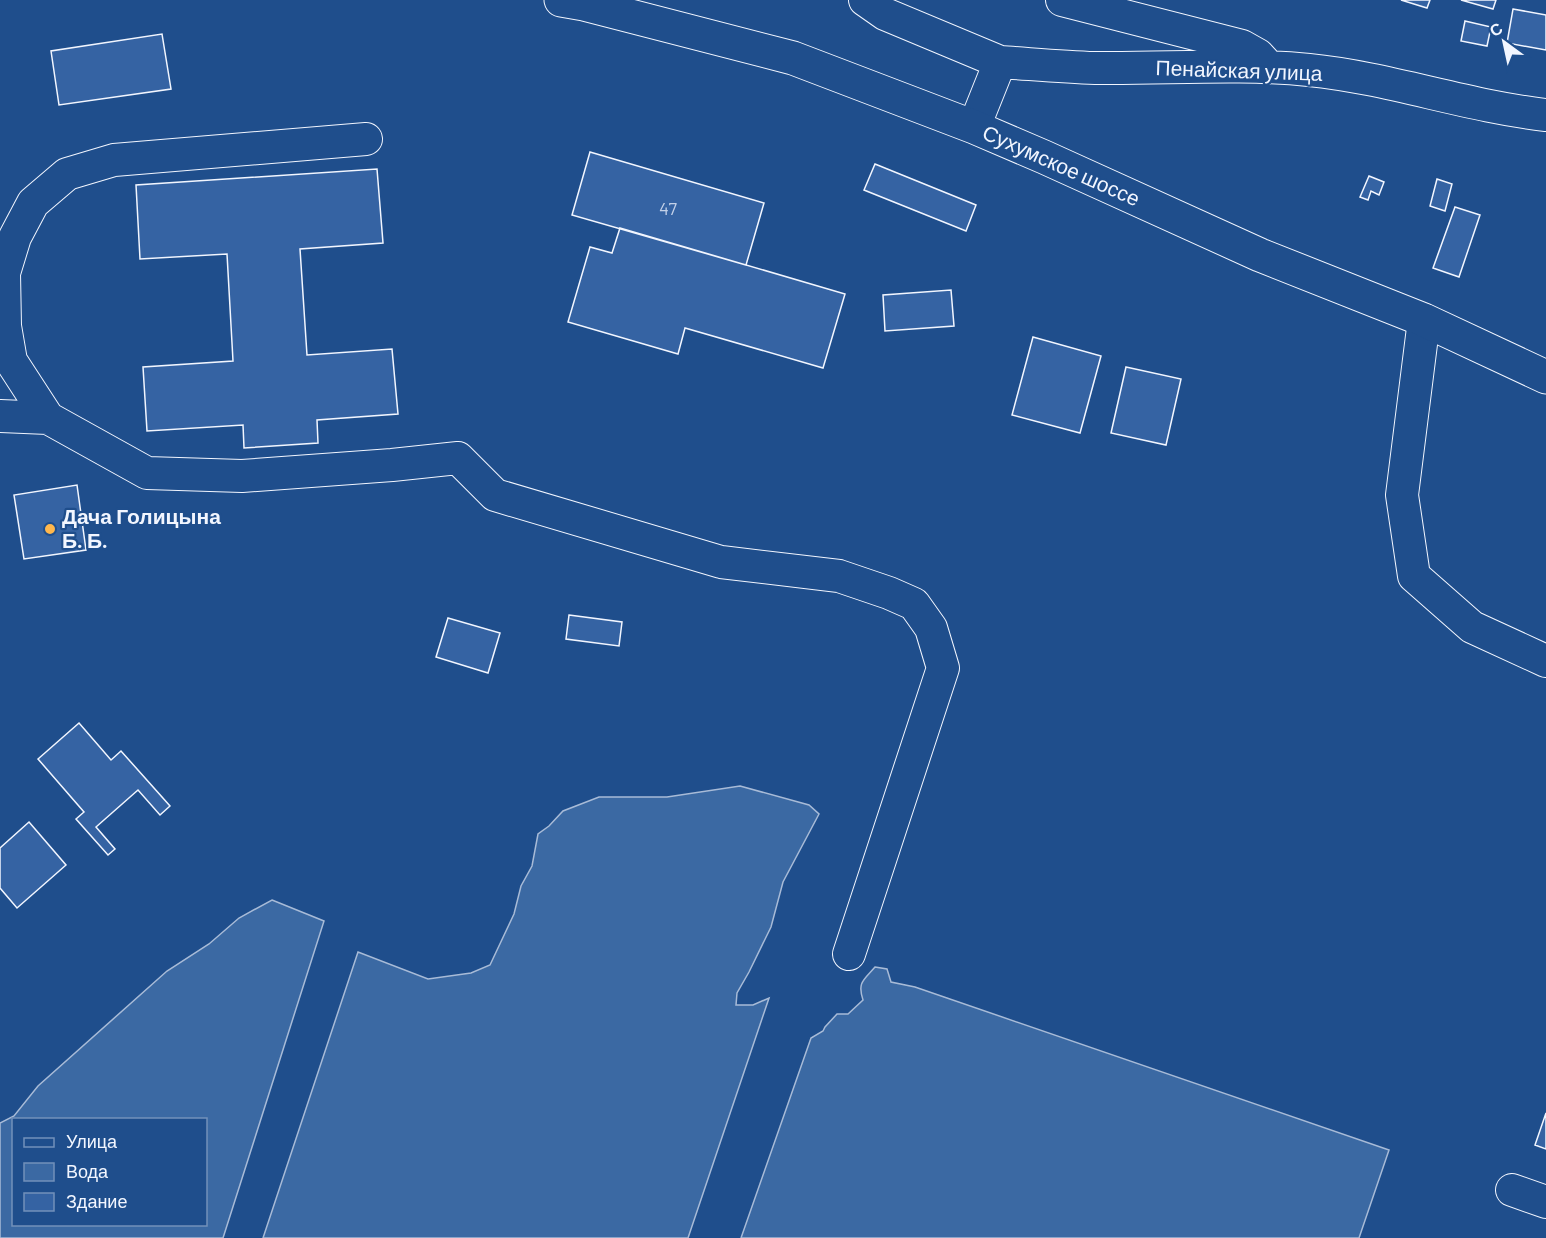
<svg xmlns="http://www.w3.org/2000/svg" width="1546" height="1238" font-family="Barlow,sans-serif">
	<rect width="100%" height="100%" fill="#1f4e8c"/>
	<path fill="#3b69a3" stroke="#a8bbd7" stroke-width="1.5" fill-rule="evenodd" d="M 740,786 L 809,805 L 819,814 L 783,882 L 771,927 L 749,972 L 737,993 L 736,1005 L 753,1005 L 769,998 L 688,1238 L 263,1238 L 358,952 L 428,979 L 471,973 L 490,965 L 514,914 L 521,886 L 532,866 L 538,834 L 549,826 L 563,811 L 599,797 L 667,797 Z
		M 272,900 L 324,921 L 223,1238 L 0,1238 L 0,1123 L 14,1116 L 38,1086 L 167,971 L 209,944 L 239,918 ZM 14,1120 L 206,1120 L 206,1224 L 14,1224 Z
		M 875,967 L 887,969 L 891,982 L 915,987 L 1389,1150 L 1359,1238 L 741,1238 L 811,1038 L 823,1031 L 825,1027 L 837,1014 L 848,1014 L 863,1000 C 857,982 864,980 875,967 Z"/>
	<path fill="#3563a3" stroke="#f2f6ff" stroke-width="1.5" d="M 1401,0 L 1430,0 L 1427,8 Z
		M 1461,0 L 1496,0 L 1493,9 Z
		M 1513,9 L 1546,15 L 1546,50 L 1507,43 Z
		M 1465,21 L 1491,27 L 1487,46 L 1461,41 Z
		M 162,34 L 171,89 L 59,105 L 51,51 Z
		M 590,152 L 764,203 L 746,265 L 572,215 Z
		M 875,164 L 976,205 L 966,231 L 864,190 Z
		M 377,169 L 383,243 L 300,249 L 307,355 L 392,349 L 398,414 L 317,420 L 318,443 L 244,448 L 243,425 L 147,431 L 143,367 L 233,361 L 227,254 L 140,259 L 136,185 Z
		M 1369,176 L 1384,182 L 1379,195 L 1371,191 L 1368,200 L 1360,197 Z
		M 1437,179 L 1452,184 L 1445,211 L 1430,206 Z
		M 1455,207 L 1480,215 L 1459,277 L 1433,268 Z
		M 620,228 L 845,294 L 823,368 L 685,328 L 678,354 L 568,322 L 590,247 L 612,253 Z
		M 951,290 L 954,326 L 885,331 L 883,295 Z
		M 1033,337 L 1101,356 L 1080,433 L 1012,415 Z
		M 1126,367 L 1181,379 L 1166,445 L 1111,433 Z
		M 77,485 L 86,550 L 24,559 L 14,495 Z
		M 569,615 L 622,622 L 619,646 L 566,639 Z
		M 448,618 L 500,633 L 488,673 L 436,657 Z
		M 79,723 L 111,760 L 121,751 L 170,806 L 160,815 L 138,790 L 96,827 L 115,849 L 108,855 L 76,819 L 84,812 L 38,759 Z
		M 29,822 L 66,865 L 17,908 L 0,888 L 0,848 Z
		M 1546,1113 L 1546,1149 L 1535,1145 Z"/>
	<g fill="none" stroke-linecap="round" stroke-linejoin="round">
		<g stroke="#f2f6ff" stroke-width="34">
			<path id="minor" d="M 865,0 L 885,14 L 1000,62 L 974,127
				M 1062,0 L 1242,46 L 1258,55 L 1269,67
				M 1000,62 C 1031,64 1063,67 1095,68 C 1166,69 1238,63 1309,70 C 1389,78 1466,106 1546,115
				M 366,139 L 114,160 L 67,174 L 33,203 L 15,237 L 4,273 L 5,326 L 11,361 L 48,418 L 147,473 L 242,476 L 392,465 L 458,458 L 495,495 L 721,562 L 839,576 L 889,593 L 914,604 L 931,628 L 943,668 L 849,954
				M 1424,320 L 1402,495 L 1414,576 L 1472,627 L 1546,661
				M 0,416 L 48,418
				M 1512,1190 L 1546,1202"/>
		</g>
		<g stroke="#f2f6ff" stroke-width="35">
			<path id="highway" d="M 561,0 L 584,4 L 793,58 L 974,127 L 1044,157 L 1260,255 L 1424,320 L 1546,377"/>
		</g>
		<use href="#minor" stroke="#1f4e8c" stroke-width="32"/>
		<use href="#highway" stroke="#1f4e8c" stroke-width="33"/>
	</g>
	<circle fill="#ffb74d" stroke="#1f4e8c" stroke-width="2" cx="50" cy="529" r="6"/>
	<g text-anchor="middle" stroke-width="4.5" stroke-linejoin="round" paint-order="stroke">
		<g font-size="18" fill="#c3d1e8">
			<text x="668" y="215">47</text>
		</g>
		<g font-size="21" fill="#f2f6ff" stroke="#1f4e8c">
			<text transform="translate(1239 71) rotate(2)" y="7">Пенайская улица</text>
			<text transform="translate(1061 166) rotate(24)" y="7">Сухумское шоссе</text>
		</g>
		<g font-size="21" font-weight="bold" fill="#f2f6ff" stroke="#1f4e8c" text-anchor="start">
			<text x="62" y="524">Дача Голицына<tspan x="62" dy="24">Б. Б.</tspan></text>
		</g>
	</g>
	<rect x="12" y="1118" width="195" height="108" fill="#1f4e8c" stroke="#7391ba" stroke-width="1.5"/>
	<rect x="24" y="1138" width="30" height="9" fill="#1f4e8c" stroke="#7391ba" stroke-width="1.5"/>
	<text x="66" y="1148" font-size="18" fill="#f2f6ff">Улица</text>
	<rect x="24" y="1163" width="30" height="18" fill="#3b69a3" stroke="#7391ba" stroke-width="1.5"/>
	<text x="66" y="1178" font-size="18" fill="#f2f6ff">Вода</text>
	<rect x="24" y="1193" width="30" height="18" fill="#3563a3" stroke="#7391ba" stroke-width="1.5"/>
	<text x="66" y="1208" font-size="18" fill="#f2f6ff">Здание</text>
	<g transform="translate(1504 42) rotate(327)" stroke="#1f4e8c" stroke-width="4.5" paint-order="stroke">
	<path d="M0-4.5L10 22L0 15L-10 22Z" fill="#f2f6ff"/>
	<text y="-9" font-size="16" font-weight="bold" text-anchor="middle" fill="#f2f6ff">С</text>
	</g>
</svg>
